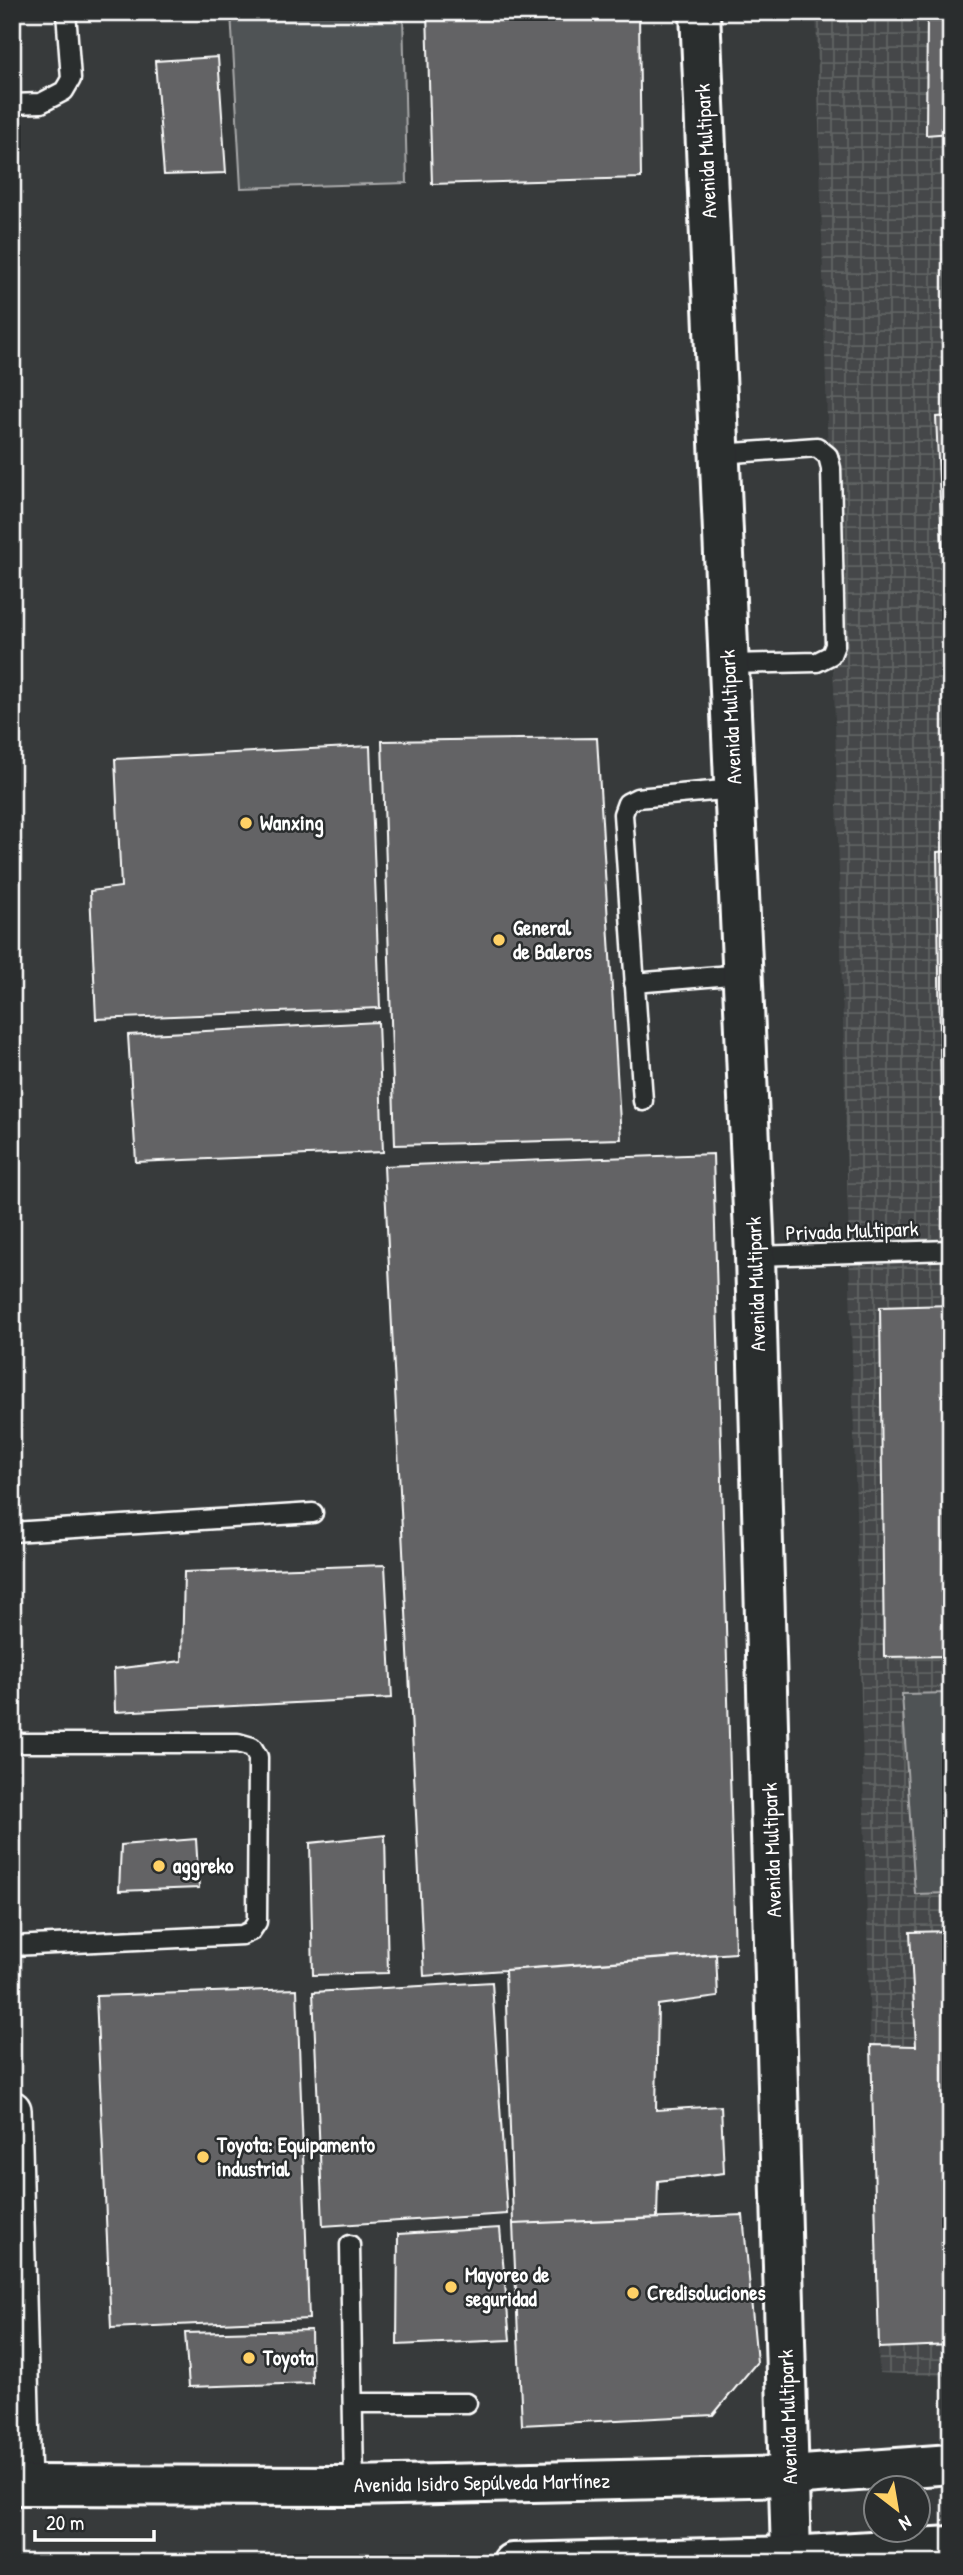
<svg xmlns="http://www.w3.org/2000/svg" width="963" height="2575" font-family="'Patrick Hand',sans-serif">
	<defs>
		<pattern id="industrial-grid" width="8" height="8" patternUnits="userSpaceOnUse" patternTransform="scale(1.75)"><rect width="8" height="8" fill="#444748"/><path d="M0 4h8M4 0v8" fill="none" stroke="#606363"/></pattern>
	</defs>
	<rect width="100%" height="100%" fill="#373a3b"/>
	<filter id="ink" filterUnits="userSpaceOnUse"><feTurbulence type="fractalNoise" baseFrequency=".0143" numOctaves="2"/><feDisplacementMap in="SourceGraphic" scale="14" xChannelSelector="R" yChannelSelector="G"/><feConvolveMatrix kernelMatrix="1 2 1 2 8 2 1 2 1" color-interpolation-filters="sRGB"/></filter>
	<g filter="url(#ink)">
		<path fill="url(#industrial-grid)" d="M 816,12 L 951,12 L 951,2376 L 879,2373 Z"/>
		<path fill="#505354" stroke="#a8a9aa" stroke-width="2" d="M 231,12 L 403,12 L 407,183 L 241,188 Z
			M 951,1693 L 951,1893 L 915,1894 L 902,1694 Z"/>
		<path fill="#636465" stroke="#fff" stroke-width="2" d="M 427,12 L 639,12 L 641,178 L 432,184 Z
			M 927,12 L 951,12 L 951,133 L 926,135 Z
			M 218,57 L 226,173 L 164,175 L 155,61 Z
			M 951,416 L 951,732 L 936,417 Z
			M 597,738 L 621,1139 L 395,1145 L 382,741 Z
			M 370,746 L 380,1008 L 96,1019 L 90,891 L 121,887 L 115,759 Z
			M 951,851 L 951,1101 L 941,1101 L 937,852 Z
			M 378,1022 L 383,1152 L 136,1162 L 128,1035 Z
			M 713,1154 L 735,1953 L 424,1976 L 384,1166 Z
			M 951,1305 L 951,1656 L 884,1657 L 880,1307 Z
			M 385,1565 L 392,1698 L 115,1712 L 114,1669 L 182,1661 L 184,1572 Z
			M 385,1835 L 388,1973 L 313,1975 L 310,1843 Z
			M 196,1839 L 199,1888 L 119,1891 L 121,1845 Z
			M 951,1931 L 951,2345 L 879,2348 L 871,2045 L 916,2046 L 910,1932 Z
			M 716,1954 L 718,1997 L 658,2005 L 656,2110 L 721,2106 L 724,2173 L 658,2181 L 657,2218 L 513,2224 L 505,1970 Z
			M 492,1982 L 507,2214 L 323,2226 L 313,1992 Z
			M 297,1989 L 309,2319 L 111,2328 L 96,1996 Z
			M 743,2215 L 757,2362 L 713,2415 L 522,2425 L 513,2224 Z
			M 500,2228 L 510,2340 L 397,2345 L 398,2234 Z
			M 311,2330 L 312,2383 L 189,2387 L 185,2333 Z"/>
		<g fill="none" stroke-linecap="round" stroke-linejoin="round">
			<g stroke="#fff" stroke-width="23">
				<path id="service" d="M 12,104 L 41,103 L 64,91 L 71,79 L 66,12
					M 719,454 L 817,447 L 828,456 L 831,468 L 835,645 L 831,655 L 817,662 L 729,664
					M 634,983 L 743,974
					M 643,1101 L 623,814 L 627,803 L 637,798 L 734,789
					M 755,1256 L 951,1250
					M 12,1532 L 313,1513
					M 12,1743 L 238,1743 L 252,1747 L 258,1757 L 257,1922 L 251,1931 L 242,1935 L 12,1946
					M 350,2245 L 354,2486
					M 353,2403 L 467,2403"/>
			</g>
			<g stroke="#fff" stroke-width="42">
				<path id="minor" d="M 12,2110 L 22,2485"/>
			</g>
			<g stroke="#fff" stroke-width="44">
				<path id="tertiary" d="M 700,12 L 755,1256 L 791,2556"/>
			</g>
			<g stroke="#fff" stroke-width="44">
				<path id="secondary" d="M 12,2485 L 354,2486 L 790,2476 L 951,2464
					M 512,2563 L 791,2556 L 951,2546"/>
			</g>
			<use href="#service" stroke="#2a2d2e" stroke-width="18"/>
			<use href="#minor" stroke="#2a2d2e" stroke-width="37"/>
			<use href="#tertiary" stroke="#2a2d2e" stroke-width="38"/>
			<use href="#secondary" stroke="#2a2d2e" stroke-width="38"/>
		</g>
	</g>
	<g fill="#ffd166" stroke="#2a2d2e" stroke-width="2.5">
		<circle cx="246" cy="823" r="7"/>
		<circle cx="499" cy="940" r="7"/>
		<circle cx="159" cy="1866" r="7"/>
		<circle cx="203" cy="2157" r="7"/>
		<circle cx="451" cy="2287" r="7"/>
		<circle cx="633" cy="2293" r="7"/>
		<circle cx="249" cy="2358" r="7"/>
	</g>
	<g text-anchor="middle" stroke-width="5" stroke-linejoin="round" paint-order="stroke">
		<g font-size="21" fill="#fff" stroke="#2a2d2e">
			<text transform="translate(706 151) rotate(-93)" y="7">Avenida Multipark</text>
			<text transform="translate(731 717) rotate(-93)" y="7">Avenida Multipark</text>
			<text transform="translate(852 1231) rotate(-2)" y="7">Privada Multipark</text>
			<text transform="translate(756 1284) rotate(-92)" y="7">Avenida Multipark</text>
			<text transform="translate(772 1850) rotate(-92)" y="7">Avenida Multipark</text>
			<text transform="translate(788 2417) rotate(-92)" y="7">Avenida Multipark</text>
			<text transform="translate(482 2483) rotate(-1)" y="7">Avenida Isidro Sepúlveda Martínez</text>
		</g>
		<g font-size="21" font-weight="bold" fill="#fff" stroke="#2a2d2e" text-anchor="start">
			<text x="260" y="830">Wanxing</text>
			<text x="513" y="935">General<tspan x="513" dy="24">de Baleros</tspan></text>
			<text x="173" y="1873">aggreko</text>
			<text x="217" y="2152">Toyota: Equipamento<tspan x="217" dy="24">industrial</tspan></text>
			<text x="465" y="2282">Mayoreo de<tspan x="465" dy="24">seguridad</tspan></text>
			<text x="647" y="2300">Credisoluciones</text>
			<text x="263" y="2365">Toyota</text>
		</g>
	</g>
	<rect width="963" height="2575" fill="none" stroke="#2a2d2e" stroke-width="42"/>
	<rect x="21" y="21" width="921" height="2533" fill="none" stroke="#fff" stroke-width="2.5" filter="url(#ink)"/>
	<g transform="translate(897 2509) rotate(149)"><circle r="33" fill="#2a2d2e" stroke="#7f8182" stroke-width="2"/>
	<path d="M0-5L12 26L0 18L-12 26Z" fill="#ffd166"/>
	<text y="-10" font-size="19" font-weight="bold" text-anchor="middle" fill="#ffffff">N</text>
	</g>
	<path d="M35 2530v10h119v-10" fill="none" stroke="#ffffff" stroke-width="3.5"/>
	<text x="46" y="2530" font-size="21" fill="#ffffff" stroke="#2a2d2e" stroke-width="5" paint-order="stroke">20 m</text>
</svg>
